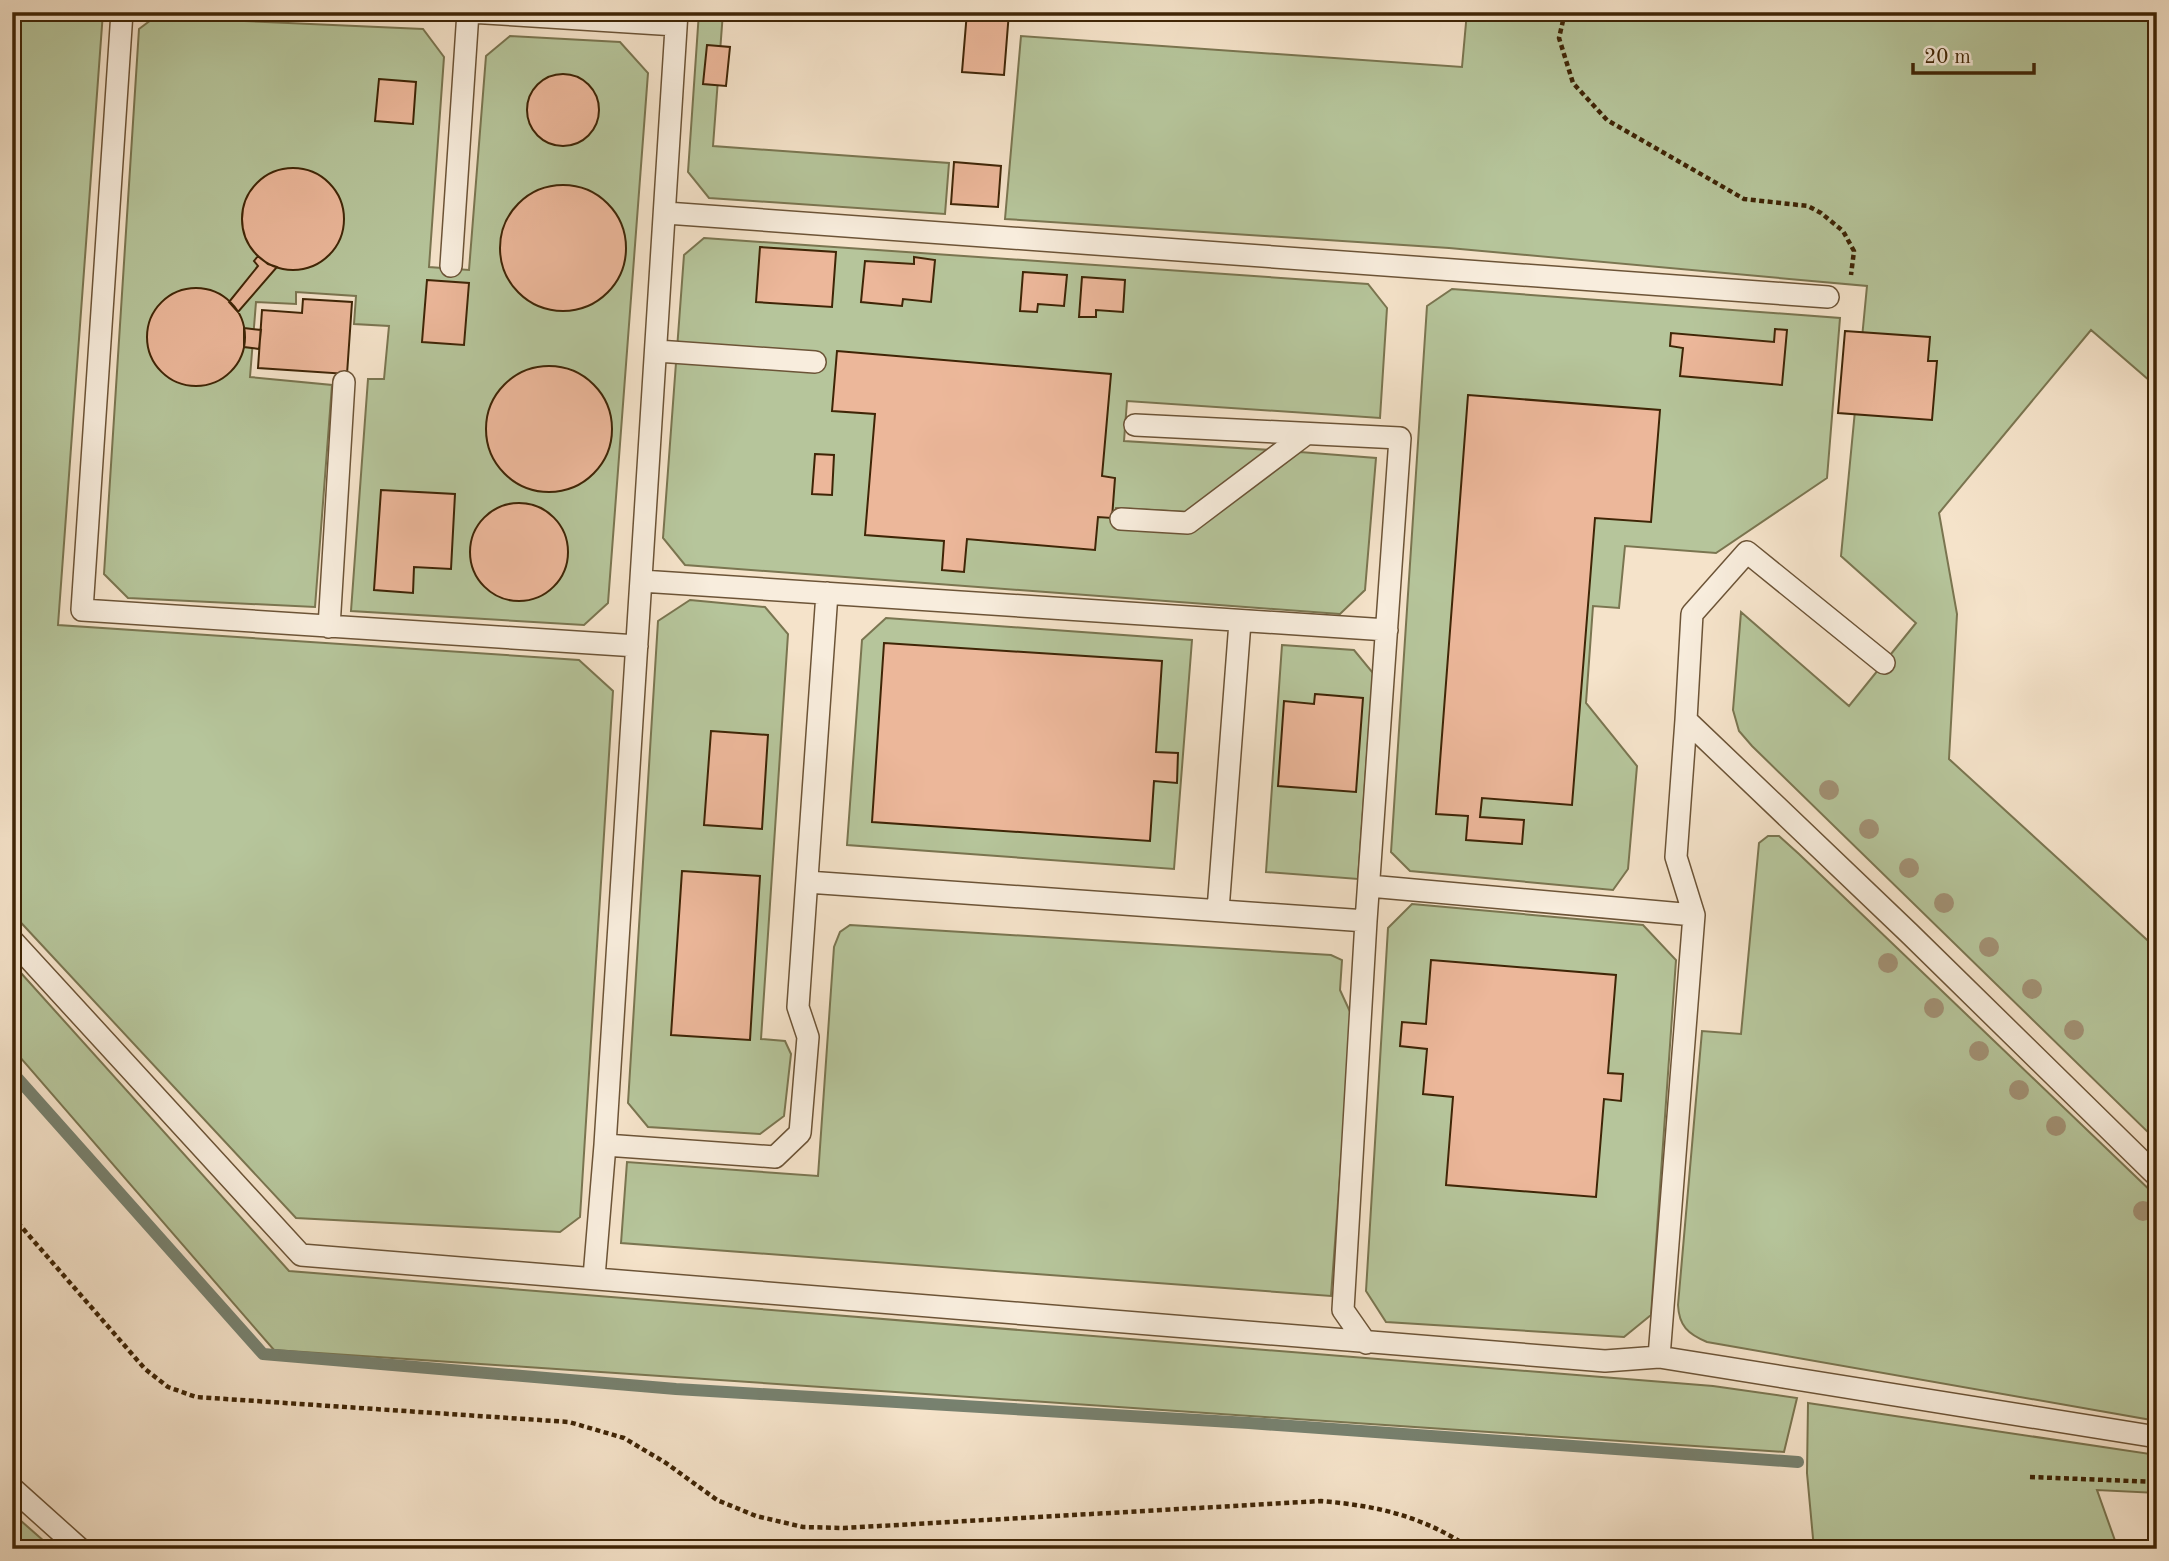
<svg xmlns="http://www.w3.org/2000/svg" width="2169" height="1561" font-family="'Old Standard TT',serif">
	<rect width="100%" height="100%" fill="#f5e3ca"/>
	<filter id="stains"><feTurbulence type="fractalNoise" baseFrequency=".00286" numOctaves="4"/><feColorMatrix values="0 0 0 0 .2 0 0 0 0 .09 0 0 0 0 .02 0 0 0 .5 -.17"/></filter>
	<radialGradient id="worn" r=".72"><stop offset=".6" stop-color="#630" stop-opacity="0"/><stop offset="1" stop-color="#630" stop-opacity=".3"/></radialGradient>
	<path fill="#b6c59b" stroke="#7a7550" stroke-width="2" d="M 12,12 L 103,12 L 58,625 L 579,660 L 613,691 L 580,1217 L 560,1232 L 296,1218 L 12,913 Z
		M 699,12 L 723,12 L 713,146 L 949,163 L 945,214 L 709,198 L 688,172 Z
		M 1467,12 L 2157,12 L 2157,387 L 2091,330 L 1939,513 L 1957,614 L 1949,759 L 2157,949 L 2157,1141 L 1752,746 L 1739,731 L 1733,710 L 1741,612 L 1849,706 L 1916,623 L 1841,556 L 1867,286 L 1449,248 L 1005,219 L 1021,36 L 1462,67 Z
		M 155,17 L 423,29 L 444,57 L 429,267 L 469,270 L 486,56 L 510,36 L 620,42 L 648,73 L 608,603 L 584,625 L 351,611 L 368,379 L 384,379 L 389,326 L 354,324 L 356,296 L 296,292 L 296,304 L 256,302 L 250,377 L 332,385 L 315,607 L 128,598 L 104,574 L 139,29 Z
		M 704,238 L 1368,284 L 1387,308 L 1380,418 L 1127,401 L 1124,441 L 1270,450 L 1187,512 L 1116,508 L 1115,528 L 1193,532 L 1300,452 L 1376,458 L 1365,590 L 1340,614 L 685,565 L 663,538 L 684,255 Z
		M 1452,289 L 1840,318 L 1827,478 L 1716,553 L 1625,546 L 1619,608 L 1593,606 L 1586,703 L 1637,766 L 1628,869 L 1613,890 L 1410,871 L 1391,852 L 1427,306 Z
		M 690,600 L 765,607 L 788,634 L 761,1039 L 785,1041 L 791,1054 L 784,1116 L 760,1134 L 648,1127 L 628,1103 L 658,621 Z
		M 886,618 L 1192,640 L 1174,869 L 847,845 L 862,640 Z
		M 1282,645 L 1354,650 L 1373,673 L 1358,879 L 1266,872 Z
		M 1768,836 L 1779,836 L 1799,854 L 2157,1197 L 2157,1421 L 1707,1342 C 1688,1334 1679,1326 1678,1305 L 1702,1031 L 1741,1034 L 1759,843 Z
		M 1412,904 L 1643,925 L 1676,960 L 1651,1315 L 1624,1337 L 1386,1322 L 1366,1291 L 1388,928 Z
		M 850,925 L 1331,955 L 1342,960 L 1340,990 L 1352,1016 L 1331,1296 L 621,1243 L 627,1162 L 818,1176 L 834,947 L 840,932 Z
		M 12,963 L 289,1271 L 1713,1386 L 1797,1398 L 1784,1452 L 274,1350 L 12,1048 Z
		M 1808,1403 L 2157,1455 L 2157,1493 L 2097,1490 L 2118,1549 L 1814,1549 L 1807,1473 Z
		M 12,1513 L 53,1549 L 12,1549 Z"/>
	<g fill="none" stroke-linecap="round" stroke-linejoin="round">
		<path stroke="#77816f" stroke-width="12" d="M 12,1072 L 263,1354 L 676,1389 L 1249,1423 L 1798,1462"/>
	</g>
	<path fill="#ecb79a" stroke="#3f2506" stroke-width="2" d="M 967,12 L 1009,12 L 1004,75 L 962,72 Z
		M 707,45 L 730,47 L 726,86 L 703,84 Z
		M527 110a36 36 0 1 1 72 0a36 36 0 1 1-72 0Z
		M 379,79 L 416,82 L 413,124 L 375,121 Z
		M 954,162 L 1001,166 L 998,207 L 951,204 Z
		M242 219a51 51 0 1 1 102 0a51 51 0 1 1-102 0Z
		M500 248a63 63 0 1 1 126 0a63 63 0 1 1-126 0Z
		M 760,247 L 836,252 L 832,307 L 756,302 Z
		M 258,256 L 268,264 L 277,267 L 238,312 L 229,302 L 258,266 L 254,261 Z
		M 914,257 L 935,260 L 931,302 L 903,299 L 902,306 L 861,302 L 865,261 L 914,264 Z
		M 1023,272 L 1067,275 L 1064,306 L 1038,304 L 1037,312 L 1020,311 Z
		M 1082,277 L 1125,280 L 1123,312 L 1096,310 L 1096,317 L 1079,317 Z
		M 427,280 L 469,283 L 464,345 L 422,342 Z
		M147 337a49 49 0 1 1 98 0a49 49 0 1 1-98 0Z
		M 303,299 L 352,302 L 347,374 L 258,368 L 262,310 L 302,313 Z
		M 244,328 L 261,330 L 259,349 L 244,347 Z
		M 1775,329 L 1787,330 L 1782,385 L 1680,376 L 1683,348 L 1670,346 L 1671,333 L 1774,342 Z
		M 1845,331 L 1930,337 L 1928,361 L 1937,361 L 1932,420 L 1838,413 Z
		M 837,351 L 1111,374 L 1102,476 L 1115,478 L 1112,518 L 1098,517 L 1095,550 L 967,539 L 964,572 L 942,570 L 944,541 L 865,535 L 875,414 L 832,411 Z
		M486 429a63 63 0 1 1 126 0a63 63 0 1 1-126 0Z
		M 1468,395 L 1660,410 L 1651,522 L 1595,518 L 1572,805 L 1482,798 L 1480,817 L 1524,820 L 1522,844 L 1466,840 L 1468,816 L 1436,814 Z
		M 815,454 L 834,455 L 832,495 L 812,494 Z
		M 381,490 L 455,494 L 451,569 L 414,567 L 413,593 L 374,590 Z
		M470 552a49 49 0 1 1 98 0a49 49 0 1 1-98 0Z
		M 884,643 L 1162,661 L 1156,752 L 1178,753 L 1177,783 L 1154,781 L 1150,841 L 872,822 Z
		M 1315,694 L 1363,698 L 1356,792 L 1278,786 L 1284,701 L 1314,704 Z
		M 711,731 L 768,735 L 762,829 L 704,825 Z
		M 682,871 L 760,876 L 750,1040 L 671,1035 Z
		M 1431,960 L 1616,975 L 1608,1073 L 1623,1074 L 1621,1101 L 1604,1099 L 1596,1197 L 1446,1185 L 1453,1097 L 1423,1094 L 1427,1049 L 1400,1046 L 1402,1022 L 1426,1024 Z
		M 2157,1541 L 2157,1549 L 2131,1549 L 2131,1547 Z"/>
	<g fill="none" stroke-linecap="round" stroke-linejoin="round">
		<g stroke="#6c5437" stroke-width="24">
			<path id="service" d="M 122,12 L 82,610 L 637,646
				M 469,12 L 676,25
				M 677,12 L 605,1145 L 775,1157 L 800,1133 L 808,1037 L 798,1007 L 827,593
				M 666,213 L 1828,297
				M 451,266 L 468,12
				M 657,351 L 815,362
				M 1135,425 L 1400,438 L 1366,921 L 1343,1310 L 1366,1343
				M 1121,519 L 1188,523 L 1306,434
				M 641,581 L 1387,630
				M 329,627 L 344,382
				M 1884,663 L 1747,552 L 1692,614 L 1686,720 L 1909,933 L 2157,1176
				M 807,882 L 1366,921
				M 1369,886 L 1694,915
				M 1218,910 L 1240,622
				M 12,940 L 301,1255 L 1605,1361 L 1659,1357 L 2157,1437
				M 594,1277 L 605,1145
				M 1659,1357 L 1694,915 L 1676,857 L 1686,720
				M 12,1488 L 80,1549"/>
		</g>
		<path stroke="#3f2506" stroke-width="4.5" stroke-dasharray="5 3.5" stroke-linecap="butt" d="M 1565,12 L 1559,38 L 1573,83 L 1607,120 L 1744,199 L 1808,206 L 1821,213 L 1843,231 L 1854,251 L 1851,275
			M 12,1216 L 145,1369 L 168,1387 L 196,1397 L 569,1422 L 624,1438 L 666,1463 L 717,1500 L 756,1516 L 803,1527 L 844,1528 L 1321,1501 C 1379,1506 1422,1516 1472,1549
			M 2030,1477 L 2157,1482"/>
		<use href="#service" stroke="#f8eddd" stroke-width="21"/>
	</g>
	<g fill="#a19073">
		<circle cx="1829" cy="790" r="10"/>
		<circle cx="1869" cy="829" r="10"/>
		<circle cx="1909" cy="868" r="10"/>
		<circle cx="1944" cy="903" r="10"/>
		<circle cx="1989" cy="947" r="10"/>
		<circle cx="1888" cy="963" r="10"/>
		<circle cx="2032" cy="989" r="10"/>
		<circle cx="1934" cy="1008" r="10"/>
		<circle cx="2074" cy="1030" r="10"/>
		<circle cx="1979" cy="1051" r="10"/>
		<circle cx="2019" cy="1090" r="10"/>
		<circle cx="2056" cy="1126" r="10"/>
		<circle cx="2143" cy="1211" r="10"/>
	</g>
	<rect width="2169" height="1561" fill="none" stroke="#f5e3ca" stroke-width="42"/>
	<rect x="14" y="14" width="2141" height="1533" fill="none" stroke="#3f2506" stroke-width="3.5"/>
	<rect x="21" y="21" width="2127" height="1519" fill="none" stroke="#3f2506" stroke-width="2"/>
	<path d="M1913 63v10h121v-10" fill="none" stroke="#3f2506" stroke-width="3.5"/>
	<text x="1924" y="63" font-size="21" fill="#3f2506" stroke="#f8eddd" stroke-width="5" paint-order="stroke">20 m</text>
	<rect width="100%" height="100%" filter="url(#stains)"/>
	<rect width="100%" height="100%" fill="url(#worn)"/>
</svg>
